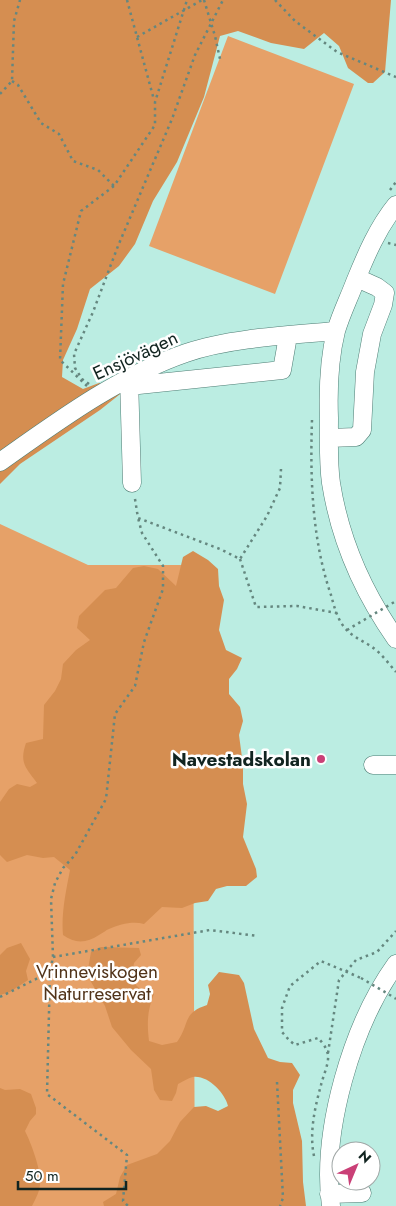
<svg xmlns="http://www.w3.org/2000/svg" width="396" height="1206" font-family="Jost,sans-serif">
	<rect width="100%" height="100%" fill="#bbede2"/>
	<path fill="#e6a168" d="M 228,36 L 354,84 L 275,294 L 149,246 Z
		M 0,524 L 88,565 L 192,565 L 195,1206 L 0,1206 Z"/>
	<path fill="#d58e51" d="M 0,0 L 391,0 L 385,72 L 373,83 L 368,83 L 348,68 L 339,46 L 324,33 L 304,49 L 271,43 L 238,31 L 220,36 L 204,97 L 177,162 L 153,201 L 135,244 L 119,266 L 90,289 L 77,329 L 63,360 L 62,377 L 83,389 L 99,383 L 124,391 L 100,410 L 20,464 L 0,484 Z
		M 193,551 L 208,560 L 218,569 L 219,586 L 224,600 L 219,630 L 226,650 L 242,658 L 237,669 L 229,679 L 229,694 L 240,707 L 243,721 L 239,735 L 243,765 L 243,784 L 247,804 L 243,837 L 256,869 L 257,877 L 246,886 L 227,886 L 216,889 L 208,901 L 195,903 L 182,908 L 162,907 L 144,924 C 133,921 120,924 109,929 C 106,930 103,933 99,935 C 87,943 75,944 63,935 C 61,914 66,891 70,870 L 54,857 L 43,858 L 27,855 L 7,862 L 0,855 L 0,802 L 9,789 L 17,784 L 30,787 L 37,783 C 26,768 19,763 26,743 L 43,739 L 44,705 L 55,691 L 61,679 L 63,664 L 76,650 L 90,640 L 77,628 L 79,616 L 105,590 L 116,588 L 133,568 L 144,566 L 158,569 L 176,586 L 183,557 Z
		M 21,943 L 30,959 L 26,971 L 28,980 L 10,992 L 0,995 L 0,955 L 7,948 Z
		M 101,947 L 139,948 L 141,955 L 134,963 L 131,980 L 141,990 L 154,994 C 147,1011 147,1023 149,1041 L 162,1045 L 177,1042 C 190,1024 182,1013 207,1005 L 210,994 L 208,985 L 219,972 L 239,975 L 244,983 L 254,1029 L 268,1058 L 280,1062 L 292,1063 L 300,1075 L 293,1090 L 293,1103 L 302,1141 L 303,1182 L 306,1206 L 104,1206 L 103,1202 L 116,1194 L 120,1177 L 127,1165 L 157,1154 L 170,1141 L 180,1122 L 194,1107 L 206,1106 L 218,1111 L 228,1106 C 225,1093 208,1075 193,1077 C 188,1078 182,1082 178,1084 L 176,1093 L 172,1101 L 160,1100 L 154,1090 L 151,1069 L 131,1050 L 112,1027 L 105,1006 L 87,975 L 91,952 Z
		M 0,1088 L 5,1090 L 20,1089 L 31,1094 L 36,1108 L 36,1114 L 30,1121 L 25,1131 C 31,1143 40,1167 40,1180 C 41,1190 36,1198 32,1206 L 0,1206 Z"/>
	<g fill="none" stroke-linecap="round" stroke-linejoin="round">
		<g stroke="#4e7d74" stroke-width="19">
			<path id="minor" d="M 396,205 C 378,227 366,255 355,282 C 349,298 341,314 336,331 C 329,359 328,390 329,418 C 329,439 328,462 331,483 C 340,540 363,592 396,639
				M 129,378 L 132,483
				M 129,386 L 282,370 L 288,336
				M 329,438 L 356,437 L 362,430 L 365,372 L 372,334 L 383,305 L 385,293 L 377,287 L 357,278
				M 0,462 C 58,421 119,376 186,353 C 229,338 291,335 336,331
				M 373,765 L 396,765
				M 329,1194 L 362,1193
				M 331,1206 C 321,1131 352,1025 396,964"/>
		</g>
		<path stroke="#65877f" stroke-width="2.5" stroke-dasharray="2.5 4" stroke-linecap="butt" d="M 127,0 L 154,100
			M 204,0 L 215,36 L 220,59
			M 275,0 L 295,21 L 337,52 L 396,77
			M 137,37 L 202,0
			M 12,81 L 18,85 L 41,123 L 59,134 L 73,161 L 98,170 L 114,186
			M 0,94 L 12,81 L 14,21 L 20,0
			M 390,190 L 396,182
			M 388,243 L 396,245
			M 89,384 L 82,379 L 75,368 L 74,354 L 93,312 L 118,246 L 172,119 L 195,55 L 223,0
			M 87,386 L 60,360 L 63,284 L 81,211 L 114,186 L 155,125 L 155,102 L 187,0
			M 312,420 C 310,478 312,540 331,595 C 334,606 337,618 344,627 C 352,637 362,640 372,647 C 381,653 389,664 396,672
			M 135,499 L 138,518 L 220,549 L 240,559 L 267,516 L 280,488 L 281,469
			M 240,559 L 256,607 L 297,606 L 337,613
			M 53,957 L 210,930 L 258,936
			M 50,972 L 47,1094 L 127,1155 L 123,1201 L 128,1206
			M 0,997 L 50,972 L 53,957 L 51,899 L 55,883 L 63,868 L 75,855 L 106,799 L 115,714 L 135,686 L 144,642 L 163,589 L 163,566 L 142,533 L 138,518
			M 395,998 L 396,999
			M 328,1053 L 339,980 L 356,960 L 377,952 L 396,931
			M 277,1082 L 283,1198 L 280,1206
			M 314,1156 C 309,1133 315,1107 321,1085 C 323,1076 329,1064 328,1055 C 327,1048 322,1042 318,1038 L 295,1045 L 289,1040 L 282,1032 L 282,1008 L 290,986 L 321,961 L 361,978"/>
		<use href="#minor" stroke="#fff" stroke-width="18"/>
		<path stroke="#65877f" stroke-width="2.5" stroke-dasharray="2.5 4" stroke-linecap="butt" d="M 347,630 L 396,601
			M 361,978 L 395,998"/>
	</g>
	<circle fill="#ca4077" stroke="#fff" stroke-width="2" cx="321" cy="759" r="5"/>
	<g text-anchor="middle" stroke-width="5" stroke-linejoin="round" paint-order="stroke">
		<g font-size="19" fill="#112420" stroke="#fff">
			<text transform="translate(135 355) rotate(-25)" y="7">Ensjövägen</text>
		</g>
		<g font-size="19" font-weight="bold" fill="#112420" stroke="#fff" text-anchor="end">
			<text x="311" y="766">Navestadskolan</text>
		</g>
		<g font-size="19" fill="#513319" stroke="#fff">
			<text x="97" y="978">Vrinneviskogen<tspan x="97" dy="22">Naturreservat</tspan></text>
		</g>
	</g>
	<g transform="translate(356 1166) rotate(44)"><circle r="24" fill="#ffffff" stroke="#a0a7a6"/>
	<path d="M0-4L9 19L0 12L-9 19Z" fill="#ca4077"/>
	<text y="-8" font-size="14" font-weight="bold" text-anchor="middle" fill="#112420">N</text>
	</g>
	<path d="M18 1181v8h108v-8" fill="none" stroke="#112420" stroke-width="2.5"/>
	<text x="25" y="1181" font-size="15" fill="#112420" stroke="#ffffff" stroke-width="4" paint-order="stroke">50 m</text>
</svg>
